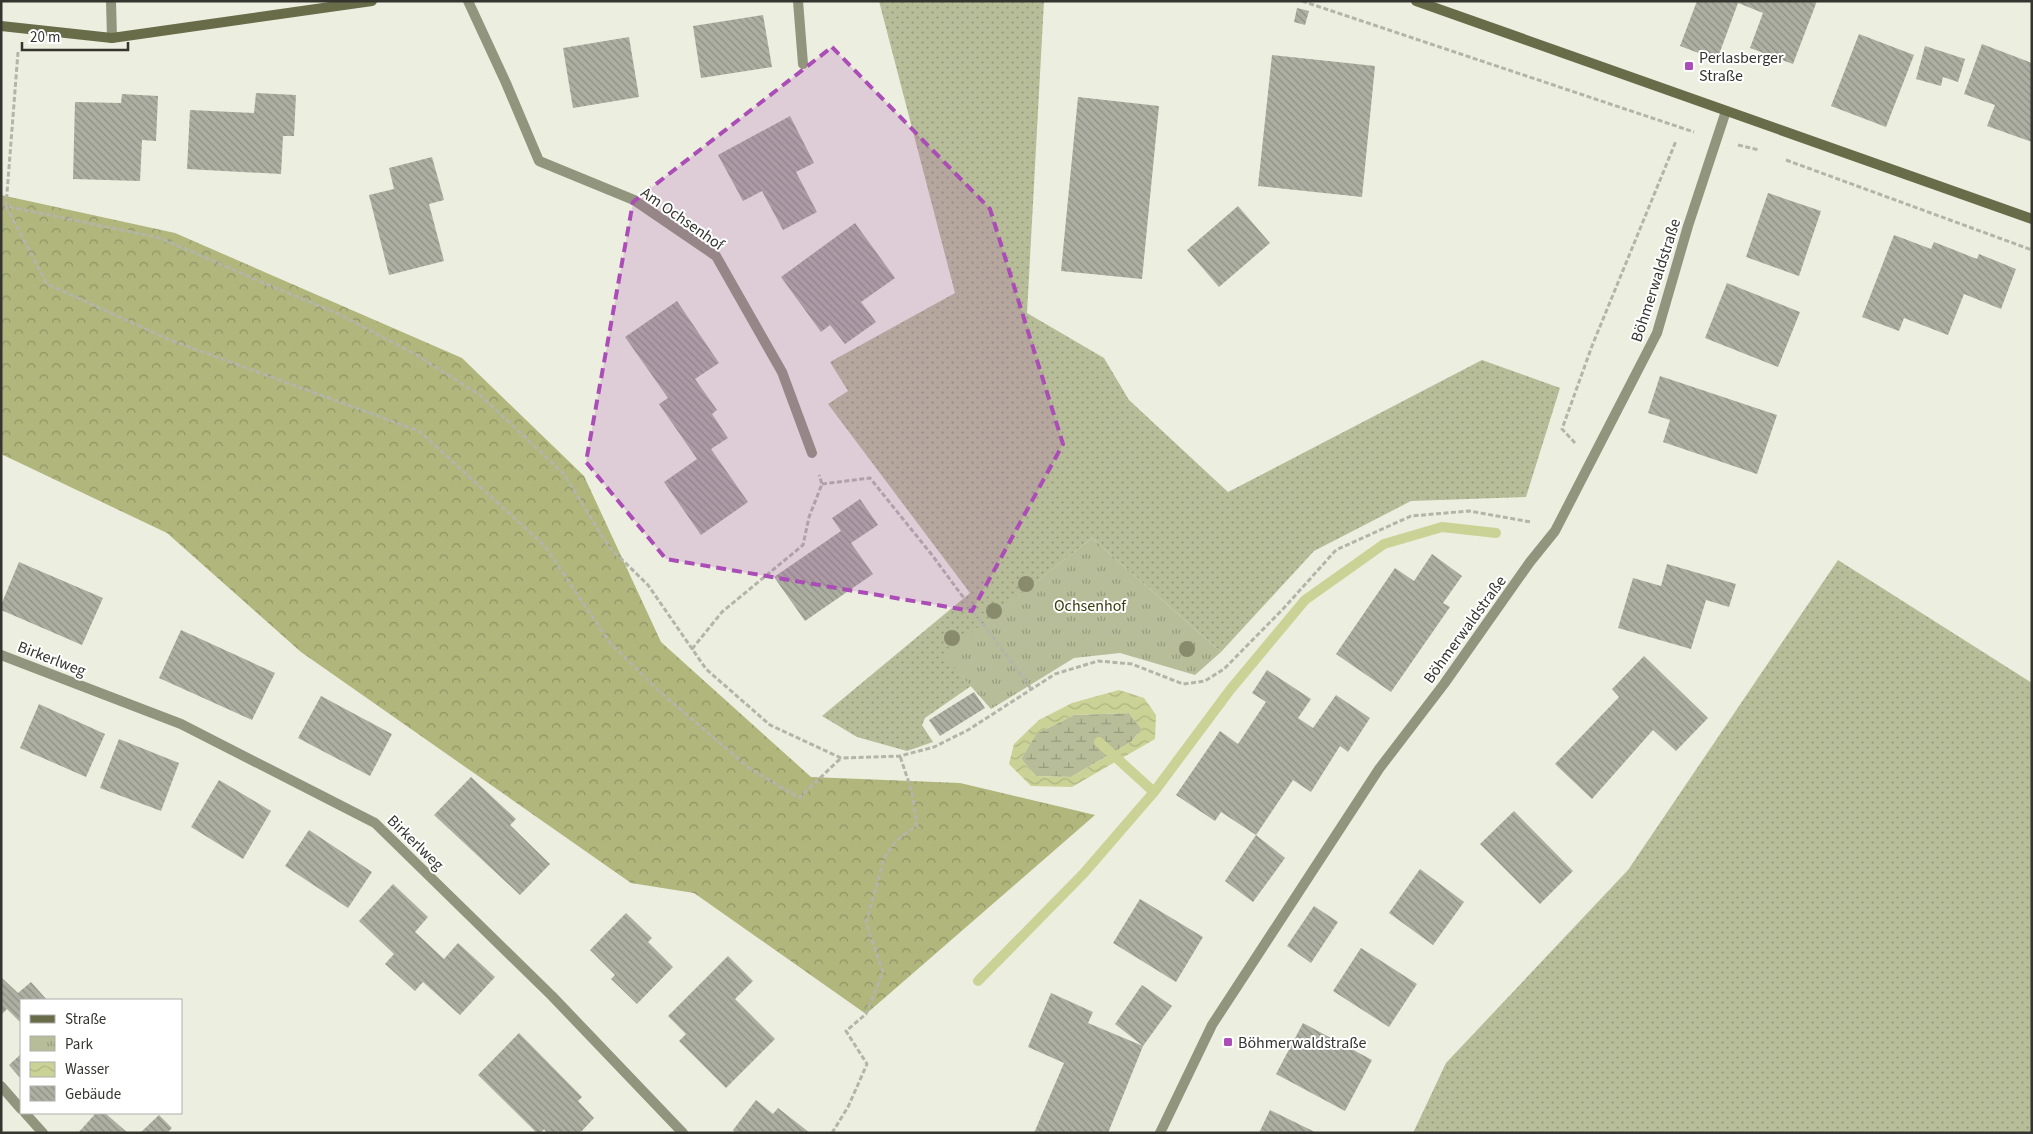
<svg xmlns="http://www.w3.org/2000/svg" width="2033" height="1134" font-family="'Source Sans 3',sans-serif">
	<defs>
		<pattern id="grass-dots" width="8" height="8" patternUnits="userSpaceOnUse" patternTransform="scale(1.25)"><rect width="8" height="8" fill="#b8bd99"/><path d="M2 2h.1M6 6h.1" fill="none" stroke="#969a7d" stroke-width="1.8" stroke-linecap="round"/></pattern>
		<pattern id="forest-crowns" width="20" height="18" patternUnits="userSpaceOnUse" patternTransform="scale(1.25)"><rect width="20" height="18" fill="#b0b67c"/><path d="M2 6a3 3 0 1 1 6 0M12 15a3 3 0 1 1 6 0" fill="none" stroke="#909566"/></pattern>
		<pattern id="wetland-marsh" width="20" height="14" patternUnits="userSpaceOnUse" patternTransform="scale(1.25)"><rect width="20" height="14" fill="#b8bd99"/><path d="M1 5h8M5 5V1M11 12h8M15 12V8" fill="none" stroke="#969a7d"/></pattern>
		<pattern id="park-tufts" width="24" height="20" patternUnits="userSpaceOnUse" patternTransform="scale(1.25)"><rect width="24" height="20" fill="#b8bd99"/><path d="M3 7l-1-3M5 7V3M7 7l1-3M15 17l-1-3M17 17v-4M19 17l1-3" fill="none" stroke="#969a7d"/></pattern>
		<pattern id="water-waves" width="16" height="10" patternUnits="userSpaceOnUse" patternTransform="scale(1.25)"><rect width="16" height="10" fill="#cbd296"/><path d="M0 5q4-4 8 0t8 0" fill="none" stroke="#afb582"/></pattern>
		<pattern id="building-back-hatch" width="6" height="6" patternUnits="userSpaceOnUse" patternTransform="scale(1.25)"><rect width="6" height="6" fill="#adafa2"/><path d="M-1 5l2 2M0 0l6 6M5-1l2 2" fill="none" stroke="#8e8f84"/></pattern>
	</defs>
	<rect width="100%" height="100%" fill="#eceedf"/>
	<path fill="url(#grass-dots)" d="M 879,1 L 1044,1 L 1027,313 L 1104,358 L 1129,400 L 1228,492 L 1482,360 L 1560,388 L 1526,497 L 1411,501 L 1314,551 L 1221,652 L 1092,538 L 944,655 L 971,686 L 925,718 L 922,725 L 933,742 L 907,751 L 857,737 L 822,716 L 970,593 L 828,404 L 848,391 L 830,362 L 955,293 Z
		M 1838,560 L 2032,683 L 2032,1133 L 1413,1133 L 1446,1063 L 1628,870 Z"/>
	<path fill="url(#forest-crowns)" d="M 1,195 L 175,233 L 462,358 L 584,476 L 661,642 L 811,777 L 960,783 L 1095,815 L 866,1014 L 694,893 L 631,883 L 301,652 L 167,533 L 1,454 Z"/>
	<path fill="url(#wetland-marsh)" d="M 1129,713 L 1142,729 L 1131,742 L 1071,777 L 1036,776 L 1021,759 L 1036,734 L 1074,715 Z"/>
	<path fill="url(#park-tufts)" d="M 1092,538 L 1221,652 L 1195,675 L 1120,653 L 1074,658 L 991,709 L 943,655 Z"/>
	<path fill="url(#water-waves)" fill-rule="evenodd" d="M 1119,690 L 1144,698 L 1156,715 L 1155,739 L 1072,787 L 1031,786 L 1009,764 L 1014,744 L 1039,720 L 1072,703 ZM 1129,713 L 1142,729 L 1131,742 L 1071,777 L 1036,776 L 1021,759 L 1036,734 L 1074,715 Z"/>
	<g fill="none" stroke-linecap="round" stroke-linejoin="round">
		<path stroke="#cbd296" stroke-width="10" d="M 1099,742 L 1154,792
			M 978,981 L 1084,873 L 1154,792 L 1230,690 L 1305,600 L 1384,544 L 1442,527 L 1496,533"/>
	</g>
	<path fill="url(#building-back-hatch)" d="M 1697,1 L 1817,1 L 1793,64 L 1750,48 L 1763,13 L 1738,3 L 1717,60 L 1680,46 Z
		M 1297,8 L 1309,11 L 1305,25 L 1294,22 Z
		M 763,15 L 772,67 L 701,78 L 693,26 Z
		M 1859,34 L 1914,55 L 1886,127 L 1831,106 Z
		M 629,37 L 639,97 L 573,108 L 563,48 Z
		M 1982,44 L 2032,63 L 2032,142 L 1987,126 L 1995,105 L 1964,94 Z
		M 1925,46 L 1965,59 L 1958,82 L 1943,77 L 1941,86 L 1916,79 Z
		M 1272,55 L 1375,66 L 1362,197 L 1258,186 Z
		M 256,93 L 296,95 L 294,136 L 283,136 L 281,174 L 187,169 L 190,110 L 254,113 Z
		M 122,94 L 158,96 L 156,141 L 142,140 L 140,181 L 73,179 L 75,102 L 121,103 Z
		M 1078,97 L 1159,106 L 1142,279 L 1061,271 Z
		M 790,116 L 814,163 L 796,172 L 817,212 L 783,230 L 762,191 L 743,201 L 718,155 Z
		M 432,157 L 444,200 L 429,204 L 444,261 L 389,275 L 369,195 L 394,189 L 389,168 Z
		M 1768,193 L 1821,211 L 1799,276 L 1746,257 Z
		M 1238,206 L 1270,243 L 1219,287 L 1187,250 Z
		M 855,223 L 895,278 L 861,302 L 876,322 L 845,344 L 830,325 L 821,332 L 781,277 Z
		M 1894,235 L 1931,249 L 1934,242 L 1977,259 L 1979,254 L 2016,269 L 2001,309 L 1964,294 L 1948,335 L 1904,318 L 1899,331 L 1862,317 Z
		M 1727,283 L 1800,312 L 1778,367 L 1705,338 Z
		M 677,301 L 719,363 L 695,379 L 717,410 L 712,414 L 728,438 L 711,449 L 748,502 L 701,535 L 664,482 L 697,459 L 659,404 L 668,398 L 625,337 Z
		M 1660,376 L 1777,415 L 1757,474 L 1663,442 L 1670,420 L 1648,413 Z
		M 860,499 L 878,525 L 851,543 L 873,574 L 805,621 L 774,577 L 841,531 L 832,518 Z
		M 1432,554 L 1462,576 L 1443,603 L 1450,607 L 1391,692 L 1336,654 L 1395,568 L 1414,581 Z
		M 19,562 L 103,598 L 82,645 L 1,610 L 1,605 Z
		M 1667,564 L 1736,584 L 1729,607 L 1706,600 L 1691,649 L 1618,628 L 1633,578 L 1661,586 Z
		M 181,630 L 275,673 L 252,720 L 159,678 Z
		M 1644,656 L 1708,718 L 1676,751 L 1653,730 L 1592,799 L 1555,764 L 1619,697 L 1612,689 Z
		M 1267,670 L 1311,699 L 1298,718 L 1313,728 L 1336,695 L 1370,718 L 1348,752 L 1340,746 L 1311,792 L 1293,780 L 1256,835 L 1221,812 L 1215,821 L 1176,795 L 1220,731 L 1238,744 L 1266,702 L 1252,693 Z
		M 974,692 L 985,708 L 940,736 L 929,720 Z
		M 321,696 L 392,734 L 370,776 L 298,738 Z
		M 39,704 L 105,734 L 86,777 L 20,748 Z
		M 119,739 L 179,763 L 161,811 L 100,788 Z
		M 471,777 L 516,819 L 510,825 L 550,864 L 520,895 L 434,815 Z
		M 219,780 L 271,811 L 243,859 L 191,827 Z
		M 1514,811 L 1573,871 L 1540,904 L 1480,844 Z
		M 309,830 L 372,872 L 348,908 L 285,866 Z
		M 1256,835 L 1285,858 L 1253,902 L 1225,881 Z
		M 1420,869 L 1464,902 L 1433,945 L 1389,913 Z
		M 393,884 L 428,917 L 415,932 L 444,959 L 458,943 L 495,977 L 460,1015 L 423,982 L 415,991 L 385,964 L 394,954 L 359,921 Z
		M 1140,899 L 1203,937 L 1176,982 L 1113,943 Z
		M 1314,906 L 1338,922 L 1311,963 L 1287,946 Z
		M 626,913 L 652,938 L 648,942 L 673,967 L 637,1004 L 611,979 L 615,975 L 590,950 Z
		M 1361,948 L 1417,984 L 1389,1027 L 1333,991 Z
		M 728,956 L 753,981 L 735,999 L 775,1039 L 726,1088 L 679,1041 L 686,1034 L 668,1016 Z
		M 1,977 L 18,993 L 31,982 L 47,1000 L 21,1000 L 21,1023 L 7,1009 L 1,1015 Z
		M 1142,985 L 1172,1006 L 1143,1046 L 1115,1024 Z
		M 1051,993 L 1093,1012 L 1088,1023 L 1143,1046 L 1108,1133 L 1034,1133 L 1064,1063 L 1028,1047 Z
		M 1303,1023 L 1372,1060 L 1345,1111 L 1276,1074 Z
		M 519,1033 L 582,1097 L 578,1101 L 594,1118 L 580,1133 L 547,1133 L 544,1129 L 541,1133 L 537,1133 L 478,1075 Z
		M 21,1054 L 21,1079 L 9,1065 Z
		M 756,1100 L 773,1114 L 778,1108 L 810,1133 L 736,1133 L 733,1130 Z
		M 1270,1110 L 1317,1133 L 1259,1133 Z
		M 96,1113 L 105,1113 L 128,1133 L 78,1133 Z
		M 159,1115 L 172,1128 L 168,1132 L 169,1133 L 140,1133 Z"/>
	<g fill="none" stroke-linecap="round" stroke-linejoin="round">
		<path stroke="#b3b5a9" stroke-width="3" stroke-dasharray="5 2.5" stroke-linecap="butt" d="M 1302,1 L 1694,132
			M 18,52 L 6,206 L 160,238 L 259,281 L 339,314 L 413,353 L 480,395 L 564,474 L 609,547 L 648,585 L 706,669 L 770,725 L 841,758 L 900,756 L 934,747 L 968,730 L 1055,674 L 1098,661 L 1132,664 L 1183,684 L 1205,681 L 1224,669 L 1283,609 L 1336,550 L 1411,516 L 1469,511 L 1531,522
			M 1738,145 L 1759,150
			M 1786,160 L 2032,250
			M 6,206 L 47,284 L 170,340 L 419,431 L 545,546 L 610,643 L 660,692 L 749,768 L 799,798 L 841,758
			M 1575,443 L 1562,429 L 1592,346 L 1676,141
			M 822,484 L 870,478 L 932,555 L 1032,690
			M 692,649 L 722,612 L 803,545 L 809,517 L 822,484 L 819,475
			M 832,1133 L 848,1107 L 867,1064 L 846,1031 L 866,1014 L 883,972 L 866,923 L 885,856 L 897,840 L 917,825 L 912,792 L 900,756"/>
		<path stroke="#92957d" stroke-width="10" d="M 111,1 L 112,38
			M 798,1 L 803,64"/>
		<path stroke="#92957d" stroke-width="10" d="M 468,1 L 506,83 L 539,161 L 634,200 L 716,256 L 782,372 L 812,453
			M 1,655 L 181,724 L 375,823 L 552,996 L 683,1133
			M 1,1086 L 21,1109
			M 25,1113 L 43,1133
			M 1160,1133 L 1212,1025 L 1379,769 L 1444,684 L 1530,562 L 1555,531 L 1657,333 L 1688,226 L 1726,111"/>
		<path stroke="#686c48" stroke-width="10" d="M 1416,1 L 2032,219
			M 1,26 L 112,38 L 372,1"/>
	</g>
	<g fill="#898c6c">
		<circle cx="1026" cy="584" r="8"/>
		<circle cx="994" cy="611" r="8"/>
		<circle cx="952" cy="638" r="8"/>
		<circle cx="1187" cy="649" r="8"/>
	</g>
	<path fill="#ab4db6" fill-opacity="0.2" stroke="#ab4db6" stroke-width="4" stroke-dasharray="10 6" stroke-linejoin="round" d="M 832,47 L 990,209 L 1063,444 L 972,611 L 666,559 L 586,462 L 633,202 Z"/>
	<g fill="#ab4db6" stroke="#fff" stroke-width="2">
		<rect x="1684" y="61" width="10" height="10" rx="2.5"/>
		<rect x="1223" y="1037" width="10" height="10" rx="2.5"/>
	</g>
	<g text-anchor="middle" stroke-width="4" stroke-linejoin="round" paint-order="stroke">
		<g font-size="16" fill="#34352f" stroke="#fff" text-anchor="start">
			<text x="1699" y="63">Perlasberger<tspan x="1699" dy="18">Straße</tspan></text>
			<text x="1238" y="1048">Böhmerwaldstraße</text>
		</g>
		<g font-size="16" fill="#34352f" stroke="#fff">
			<text transform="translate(683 218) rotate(35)" y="6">Am Ochsenhof</text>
			<text transform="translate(1655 280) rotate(-72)" y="6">Böhmerwaldstraße</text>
			<text transform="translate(1464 629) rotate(-54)" y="6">Böhmerwaldstraße</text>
			<text transform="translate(52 658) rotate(21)" y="6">Birkerlweg</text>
			<text transform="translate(416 842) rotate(44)" y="6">Birkerlweg</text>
		</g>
		<g font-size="16" fill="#383b0d" stroke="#fff">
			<text x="1090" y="611">Ochsenhof</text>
		</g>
	</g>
	<rect width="2033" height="1134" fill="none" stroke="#34352f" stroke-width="5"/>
	<rect x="20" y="999" width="162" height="115" fill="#ffffff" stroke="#aeaeac"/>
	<rect x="30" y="1015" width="25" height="8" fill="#686c48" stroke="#aeaeac"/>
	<text x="65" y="1024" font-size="15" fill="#34352f">Straße</text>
	<rect x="30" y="1036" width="25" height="15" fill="url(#park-tufts)" stroke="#aeaeac"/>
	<text x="65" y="1049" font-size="15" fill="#34352f">Park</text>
	<rect x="30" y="1062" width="25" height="15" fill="url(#water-waves)" stroke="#aeaeac"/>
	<text x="65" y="1074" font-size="15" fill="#34352f">Wasser</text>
	<rect x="30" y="1086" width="25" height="15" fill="url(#building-back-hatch)" stroke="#aeaeac"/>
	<text x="65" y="1099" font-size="15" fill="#34352f">Gebäude</text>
	<path d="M22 42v8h106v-8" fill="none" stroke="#34352f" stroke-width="2.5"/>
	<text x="30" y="42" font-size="15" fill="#34352f" stroke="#ffffff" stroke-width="4" paint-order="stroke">20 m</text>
</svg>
